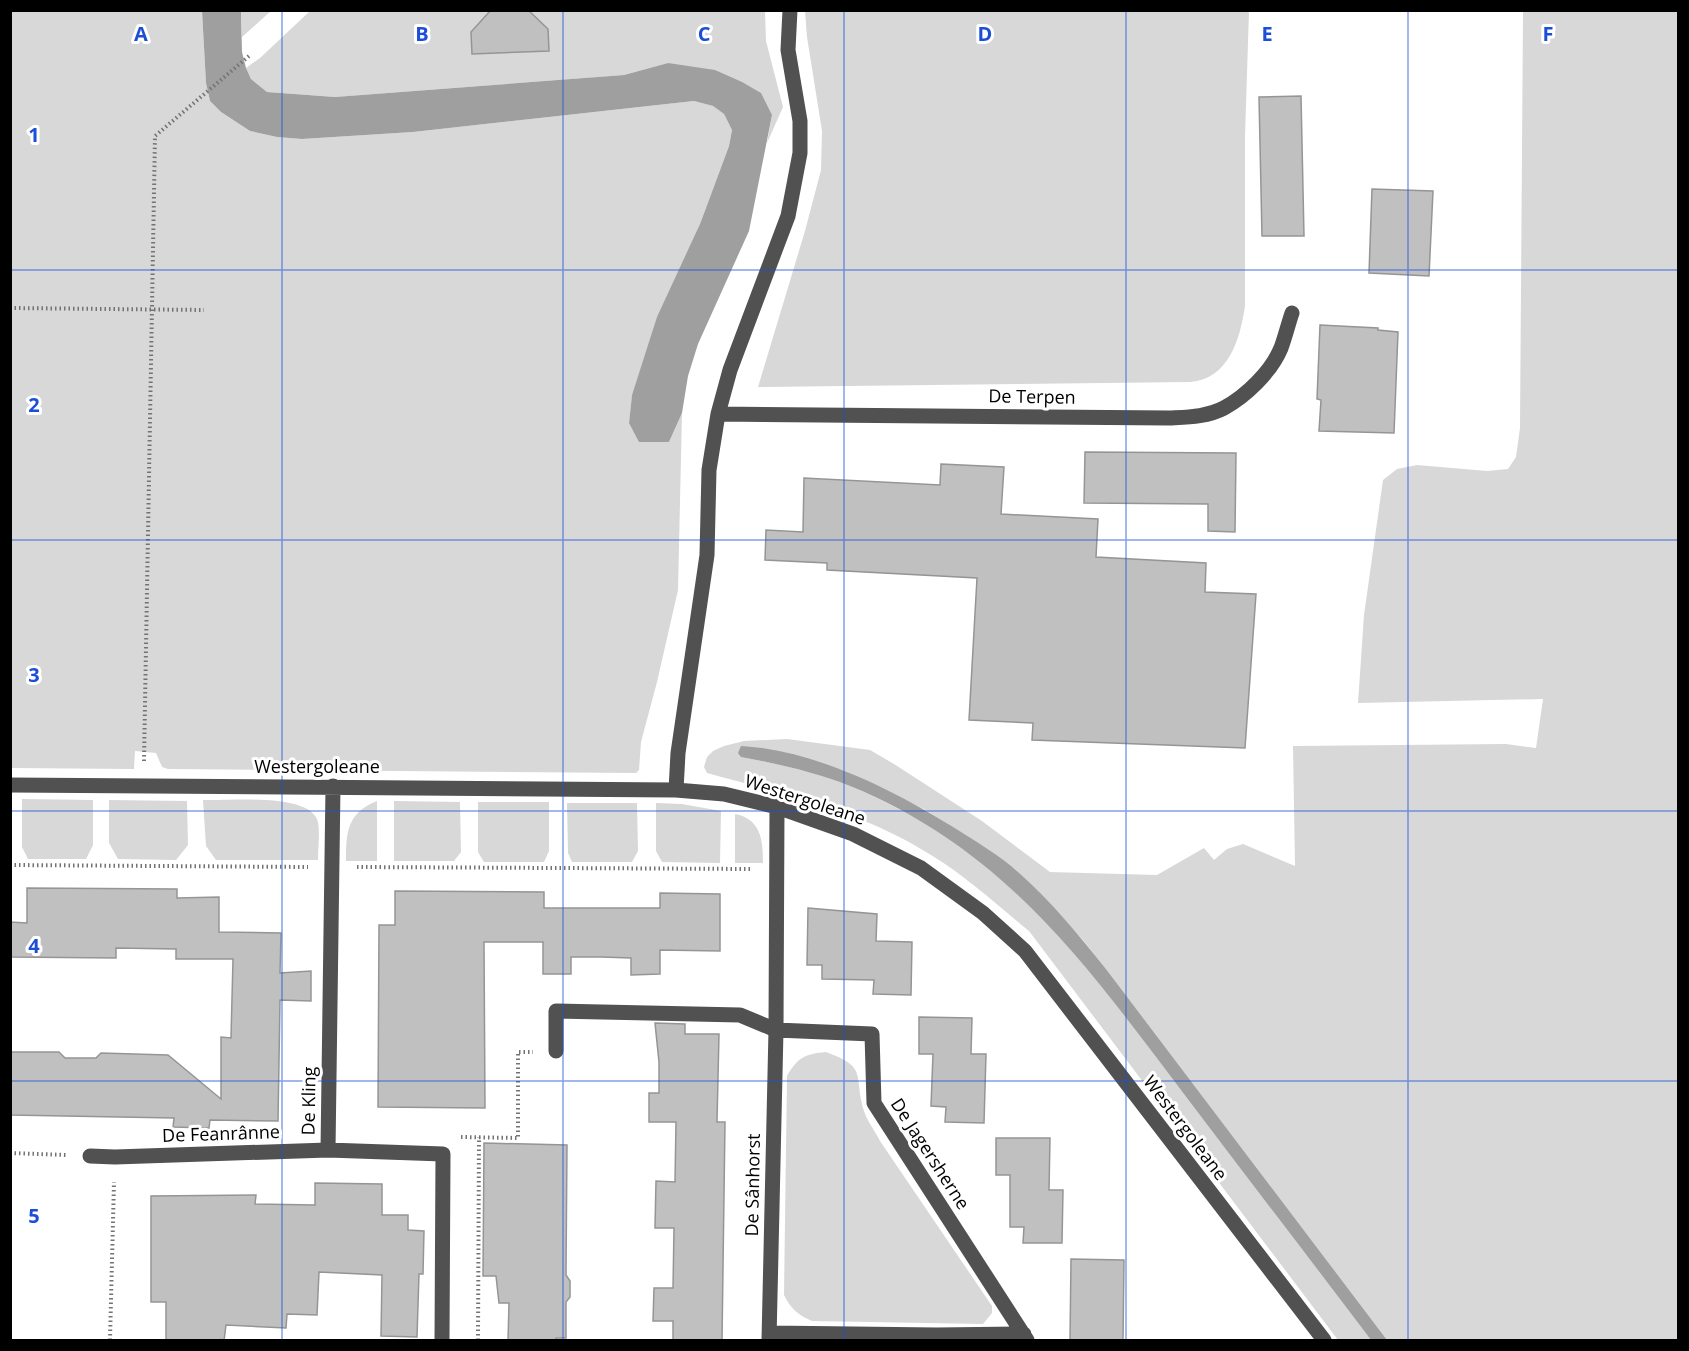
<svg xmlns="http://www.w3.org/2000/svg" width="1689" height="1351" font-family="'Open Sans',sans-serif">
	<rect width="100%" height="100%" fill="#fff"/>
	<path fill="#d8d8d8" d="M 241,10 L 271,10 L 271,11 L 242,37 Z
		M 11,11 L 202,11 L 206,83 L 210,101 L 221,112 L 250,131 L 277,137 L 302,139 L 413,132 L 694,101 L 713,106 L 724,114 L 732,130 L 729,146 L 700,224 L 644,359 L 632,396 L 629,423 L 669,442 L 682,413 L 678,590 L 657,682 L 641,742 L 639,770 L 636,773 L 168,769 L 162,767 L 156,753 L 135,751 L 134,769 L 11,768 Z
		M 310,11 L 765,11 L 766,41 L 783,107 L 767,143 L 772,115 L 668,63 L 624,75 L 335,97 L 267,92 L 251,79 L 246,68 L 260,58 Z
		M 805,11 L 1678,11 L 1678,1340 L 1387,1340 L 1106,969 L 1083,940 L 1041,894 L 1015,869 L 926,810 L 842,770 L 741,757 C 778,764 816,772 850,786 C 917,814 980,854 1031,905 C 1092,966 1141,1038 1193,1106 C 1252,1184 1312,1262 1371,1340 L 1338,1340 L 1029,931 C 997,905 966,876 931,855 C 859,810 787,795 707,773 L 704,767 L 707,757 L 713,751 L 724,746 L 744,741 L 787,739 L 870,750 L 894,764 L 982,821 L 1050,872 L 1157,875 L 1204,848 L 1214,860 L 1227,849 L 1243,844 L 1295,866 L 1293,746 L 1506,744 L 1536,748 L 1543,699 L 1358,703 L 1364,615 L 1383,480 L 1397,469 L 1417,465 L 1487,471 L 1508,469 L 1516,457 L 1520,428 L 1523,12 L 1249,11 L 1245,136 L 1245,306 C 1240,339 1229,379 1190,382 L 758,387 L 805,231 L 821,170 L 822,131 L 807,37 Z
		M 22,799 L 93,800 L 93,845 L 86,859 L 28,859 L 22,847 Z
		M 109,800 L 187,801 L 188,845 L 176,860 L 118,859 L 109,843 Z
		M 203,800 C 227,801 311,792 318,822 C 320,834 318,848 318,860 L 216,860 L 206,846 Z
		M 377,801 L 377,861 L 346,861 C 346,832 347,813 377,801 Z
		M 394,801 L 460,802 L 461,852 L 454,861 L 394,861 Z
		M 478,802 L 549,802 L 549,851 L 544,862 L 484,862 L 478,852 Z
		M 567,803 L 637,803 L 638,851 L 632,862 L 572,862 L 568,853 Z
		M 656,803 L 682,804 L 721,811 L 720,863 L 662,862 L 656,851 Z
		M 735,814 C 761,819 763,840 763,863 L 735,863 Z
		M 826,1052 C 869,1068 853,1074 864,1111 C 867,1121 875,1131 880,1141 L 992,1306 L 992,1313 L 983,1324 L 812,1321 C 798,1315 791,1309 784,1295 L 787,1076 C 798,1057 805,1054 826,1052 Z"/>
	<path fill="#9f9f9f" d="M 202,11 L 241,11 L 242,52 L 246,68 L 251,79 L 267,92 L 335,97 L 624,75 L 668,63 L 715,70 L 742,82 L 761,93 L 772,115 L 749,231 L 698,344 L 688,376 L 682,413 L 669,442 L 639,442 L 629,423 L 632,395 L 657,317 L 700,224 L 729,146 L 732,130 L 724,114 L 713,106 L 694,101 L 413,132 L 302,139 L 277,137 L 250,131 L 221,112 L 210,101 L 206,83 Z
		M 741,746 C 816,750 898,792 961,832 C 980,844 1000,856 1017,871 C 1050,900 1079,935 1106,969 L 1387,1340 L 1371,1340 C 1312,1262 1252,1184 1193,1106 C 1092,973 1011,852 850,786 C 815,772 778,764 741,757 L 738,753 Z"/>
	<path fill="#c0c0c0" stroke="#959595" stroke-width="1.5" d="M 491,10 L 528,10 L 548,29 L 549,51 L 472,54 L 471,32 Z
		M 1301,96 L 1304,236 L 1262,236 L 1259,97 Z
		M 1372,189 L 1433,191 L 1429,276 L 1369,273 Z
		M 1320,325 L 1378,328 L 1378,330 L 1398,332 L 1394,433 L 1319,431 L 1321,400 L 1317,399 Z
		M 1085,452 L 1236,453 L 1235,532 L 1208,531 L 1208,504 L 1084,503 Z
		M 941,464 L 1004,467 L 1001,514 L 1098,519 L 1096,557 L 1206,563 L 1205,592 L 1256,594 L 1245,748 L 1032,740 L 1033,723 L 969,720 L 977,578 L 827,570 L 827,563 L 765,560 L 766,530 L 803,532 L 804,478 L 940,485 Z
		M 27,888 L 177,889 L 177,898 L 219,897 L 219,932 L 281,933 L 280,973 L 311,971 L 311,1001 L 280,1000 L 278,1121 L 210,1120 L 209,1128 L 173,1127 L 174,1118 L 10,1115 L 10,1052 L 59,1052 L 65,1058 L 96,1058 L 101,1053 L 168,1055 L 221,1099 L 221,1037 L 231,1038 L 233,959 L 176,959 L 176,949 L 116,948 L 116,958 L 10,957 L 10,922 L 27,923 Z
		M 395,891 L 544,892 L 544,908 L 660,908 L 660,893 L 720,894 L 720,951 L 660,950 L 660,974 L 631,975 L 631,958 L 601,957 L 571,957 L 571,974 L 543,974 L 543,942 L 484,942 L 485,1108 L 378,1107 L 379,925 L 395,925 Z
		M 808,908 L 877,914 L 876,941 L 912,942 L 911,995 L 873,994 L 874,980 L 822,979 L 822,965 L 807,965 Z
		M 919,1017 L 972,1018 L 971,1054 L 986,1054 L 984,1123 L 945,1122 L 946,1107 L 931,1106 L 933,1054 L 919,1054 Z
		M 655,1023 L 685,1024 L 685,1034 L 719,1034 L 717,1122 L 725,1122 L 722,1341 L 673,1341 L 673,1321 L 653,1321 L 654,1288 L 673,1288 L 674,1228 L 655,1228 L 656,1181 L 675,1182 L 676,1122 L 649,1122 L 649,1093 L 659,1093 L 659,1062 Z
		M 996,1138 L 1050,1138 L 1049,1190 L 1063,1190 L 1062,1243 L 1023,1243 L 1024,1227 L 1010,1227 L 1010,1175 L 996,1175 Z
		M 484,1143 L 567,1145 L 566,1275 L 570,1281 L 570,1297 L 566,1302 L 566,1338 L 556,1338 L 556,1341 L 508,1341 L 509,1303 L 499,1303 L 496,1276 L 483,1276 Z
		M 315,1183 L 382,1184 L 382,1215 L 408,1215 L 408,1230 L 424,1231 L 423,1274 L 419,1274 L 417,1337 L 381,1336 L 382,1275 L 319,1272 L 317,1315 L 287,1314 L 286,1328 L 226,1325 L 224,1341 L 166,1341 L 166,1302 L 151,1302 L 151,1196 L 256,1195 L 255,1204 L 315,1205 Z
		M 1071,1259 L 1124,1260 L 1123,1341 L 1070,1341 Z"/>
	<g fill="none" stroke-linecap="round" stroke-linejoin="round">
		<path stroke="#737373" stroke-width="4" stroke-dasharray="1.5 3" stroke-linecap="butt" d="M 10,308 L 204,310
			M 144,761 L 155,136 L 249,56
			M 10,865 L 308,867
			M 357,867 L 752,869
			M 461,1137 L 518,1138 L 518,1052 L 533,1052
			M 10,1153 L 66,1155
			M 110,1340 L 114,1182
			M 478,1340 L 479,1137"/>
		<path stroke="#515151" stroke-width="15" d="M 718,414 L 1169,418 C 1187,417 1207,417 1224,408 C 1246,396 1271,372 1281,348 C 1285,337 1288,325 1292,313
			M 10,785 L 676,790 L 724,794 L 777,807 L 853,834 L 921,868 L 983,913 L 1025,951 L 1324,1340
			M 333,786 L 328,1150 L 443,1154 L 442,1340
			M 676,790 L 678,753 L 707,555 L 709,470 L 718,414 L 730,370 L 788,216 L 800,153 L 800,121 L 788,50 L 790,10
			M 777,807 L 776,1030 L 872,1034 L 874,1103 L 1027,1340
			M 556,1051 L 556,1011 L 740,1015 L 776,1030 L 769,1340
			M 90,1156 L 115,1157 L 328,1150
			M 769,1333 L 937,1335 L 1024,1334"/>
	</g>
	<path fill="none" stroke="#1d4ed8" stroke-width="1.5" stroke-opacity="0.55" d="M 282,10 L 282,1340M 563,10 L 563,1340M 844,10 L 844,1340M 1126,10 L 1126,1340M 1408,10 L 1408,1340M 10,270 L 1678,270M 10,540 L 1678,540M 10,811 L 1678,811M 10,1081 L 1678,1081"/>
	<g text-anchor="middle" stroke-width="6" stroke-linejoin="round" paint-order="stroke">
		<g font-size="18" fill="#000" stroke="#fff">
			<text transform="translate(1032 397) rotate(1)" y="6">De Terpen</text>
			<text x="317" y="773">Westergoleane</text>
			<text transform="translate(805 800) rotate(18)" y="6">Westergoleane</text>
			<text transform="translate(309 1101) rotate(-89)" y="6">De Kling</text>
			<text transform="translate(1185 1128) rotate(53)" y="6">Westergoleane</text>
			<text transform="translate(221 1134) rotate(-2)" y="6">De Feanrânne</text>
			<text transform="translate(930 1154) rotate(57)" y="6">De Jagersherne</text>
			<text transform="translate(753 1185) rotate(-89)" y="6">De Sânhorst</text>
		</g>
	</g>
	<g font-size="20" text-anchor="middle" font-weight="bold" fill="#1d4ed8" stroke="#fff" stroke-width="6" stroke-linejoin="round" paint-order="stroke">
		<text x="141" y="41">A</text>
		<text x="422" y="41">B</text>
		<text x="704" y="41">C</text>
		<text x="985" y="41">D</text>
		<text x="1267" y="41">E</text>
		<text x="1548" y="41">F</text>
		<text x="34" y="142">1</text>
		<text x="34" y="412">2</text>
		<text x="34" y="682">3</text>
		<text x="34" y="953">4</text>
		<text x="34" y="1223">5</text>
	</g>
	<rect width="1689" height="1351" fill="none" stroke="#000000" stroke-width="24"/>
</svg>
